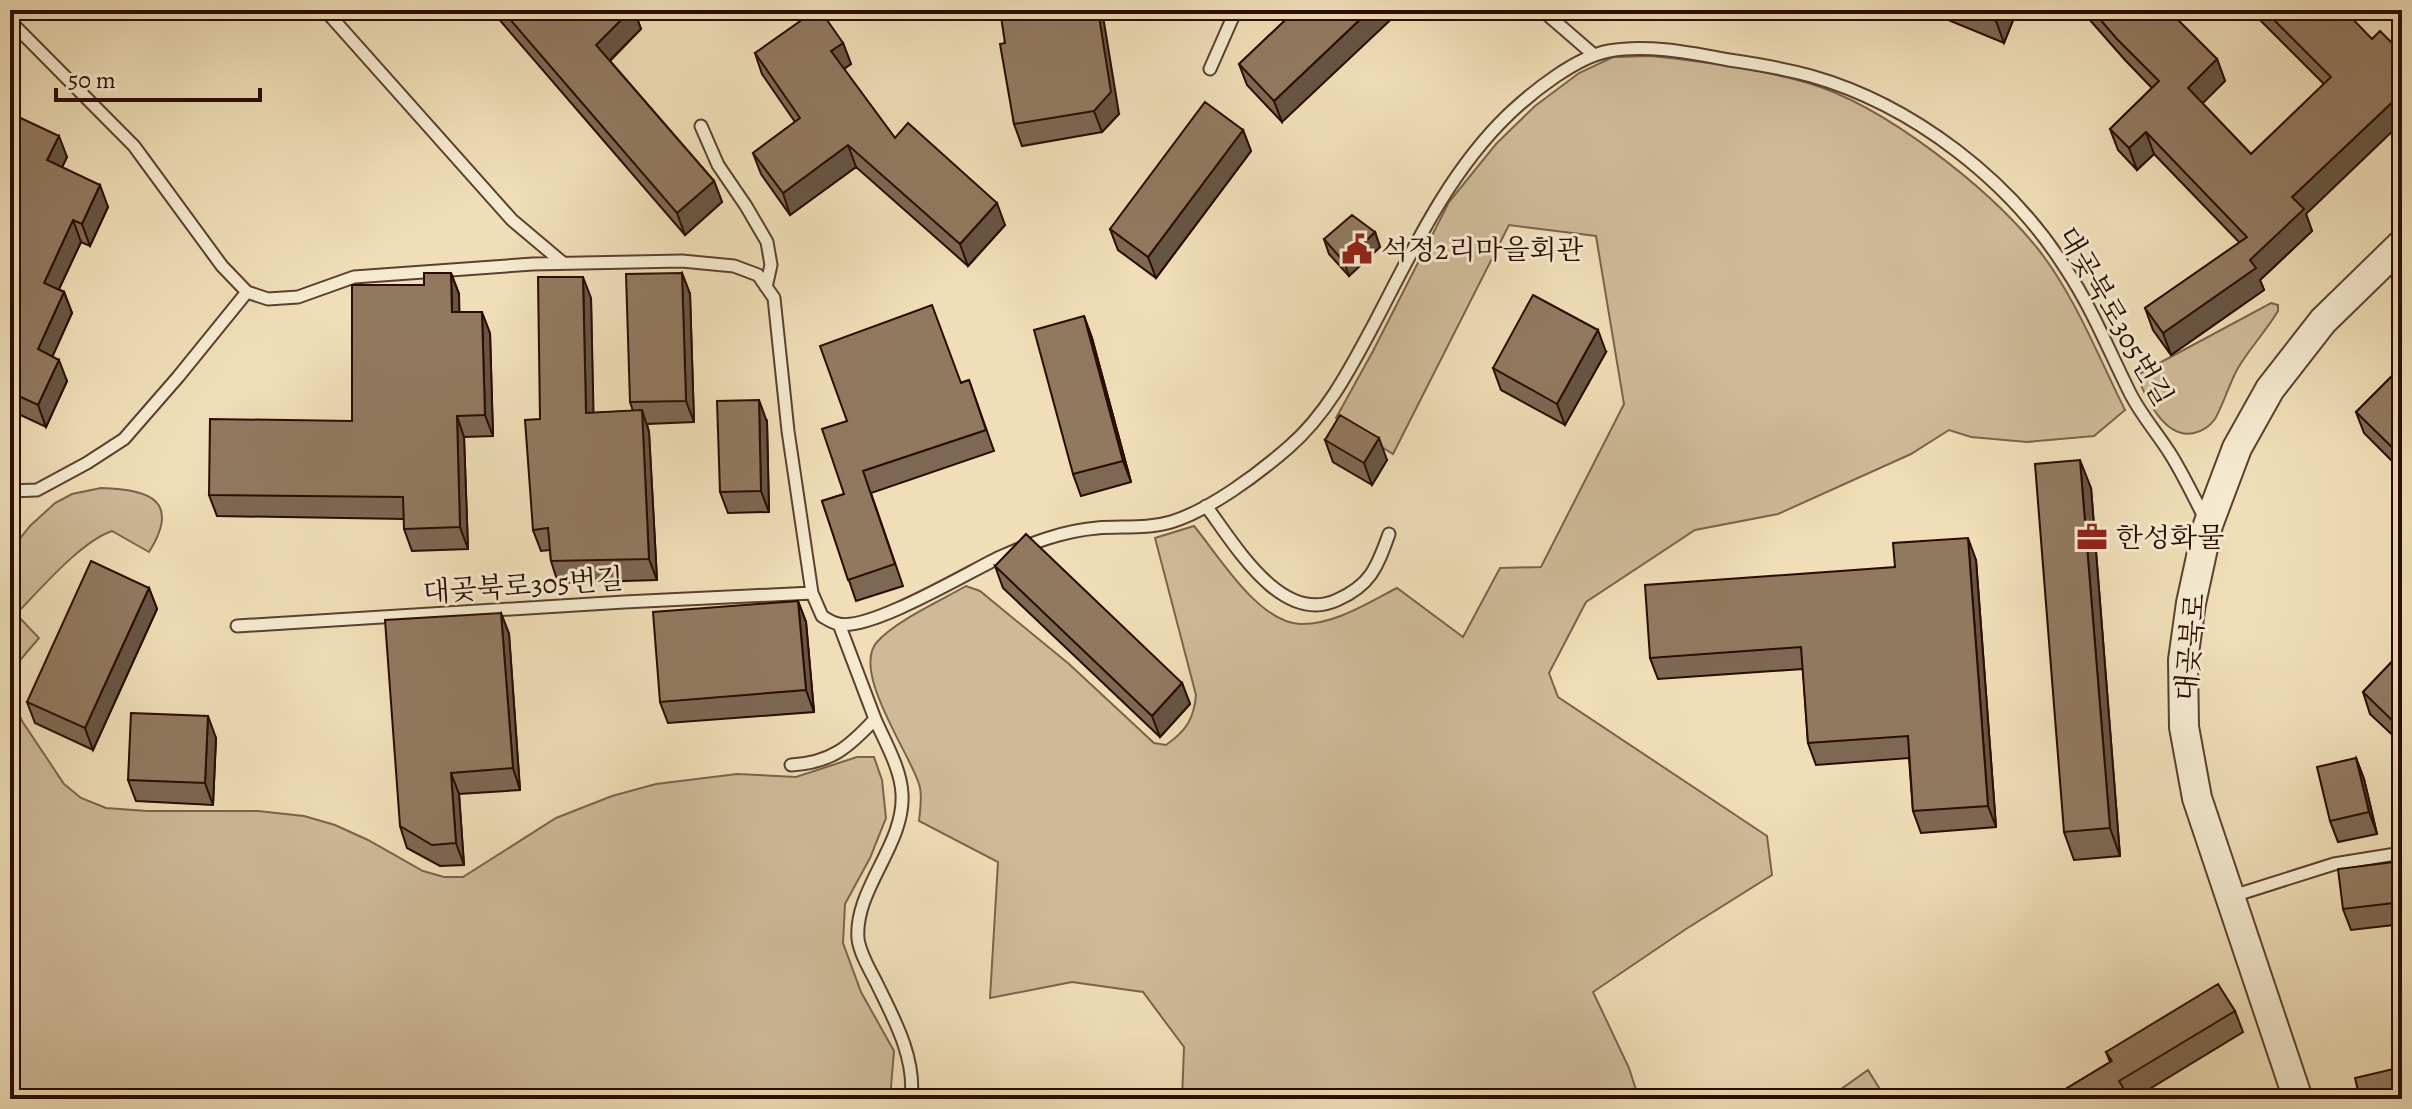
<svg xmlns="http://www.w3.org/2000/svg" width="2412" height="1109" font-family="Alegreya,'Noto Serif KR',serif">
	<rect width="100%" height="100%" fill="#efdeb7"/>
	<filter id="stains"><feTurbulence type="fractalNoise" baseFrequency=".0025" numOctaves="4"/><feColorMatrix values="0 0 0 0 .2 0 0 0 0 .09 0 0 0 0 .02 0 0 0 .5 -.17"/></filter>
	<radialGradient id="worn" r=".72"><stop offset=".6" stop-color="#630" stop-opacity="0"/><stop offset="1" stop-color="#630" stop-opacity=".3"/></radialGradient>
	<path fill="#ceba98" stroke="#7c624c" stroke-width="2" d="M 1652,56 C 1705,62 1757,68 1808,83 C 1884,105 1989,188 2038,249 C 2075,296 2098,356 2125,410 L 2094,436 L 2027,442 L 1971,437 L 1949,430 L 1911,454 L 1778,514 L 1695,530 L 1586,602 L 1549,673 L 1558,697 L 1767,836 L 1772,875 L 1686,929 L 1593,992 L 1629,1068 L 1639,1099 L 1182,1099 L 1184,1047 L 1143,992 L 1072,982 L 990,998 L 998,862 L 919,821 C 920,810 923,795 919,784 C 909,752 851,671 877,642 C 895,621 942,600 966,586 L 980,591 L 1069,664 L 1154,743 L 1166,745 C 1186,731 1194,719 1196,695 L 1155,538 L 1194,526 C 1219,556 1258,622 1300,624 C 1334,625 1368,603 1397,588 L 1463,637 L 1500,568 L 1541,567 L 1624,404 L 1596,236 L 1509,225 L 1393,454 L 1336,418 L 1373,351 L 1449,202 L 1496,144 L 1535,106 L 1579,73 L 1613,57 Z
		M 2271,303 L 2278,305 L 2278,311 C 2266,331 2250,348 2238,368 C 2229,384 2224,403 2215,419 C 2210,426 2203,431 2194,433 C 2165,440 2145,397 2137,375 Z
		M 101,488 C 150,489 181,501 149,552 L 112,531 C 80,542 40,590 16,614 L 39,638 L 10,672 L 10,551 L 30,526 L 55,503 L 72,494 Z
		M 10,694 L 22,721 L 64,784 L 81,798 L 106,808 L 147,811 L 258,811 L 304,816 L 335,825 L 368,840 L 423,871 L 444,877 L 463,877 L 556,818 L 612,796 L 656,784 L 737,774 L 796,777 L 857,757 L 874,757 L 882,780 L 886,818 L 870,858 L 845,904 L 843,943 L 861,992 L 894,1051 L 890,1099 L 45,1099 L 27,1089 L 10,1096 Z
		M 1868,1070 L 1886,1099 L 1816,1099 L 1834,1094 Z"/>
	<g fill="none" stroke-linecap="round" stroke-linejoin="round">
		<g stroke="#5c402e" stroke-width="15">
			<path id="service" d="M 325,10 L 512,220 L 563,263
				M 1542,10 L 1594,55
				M 10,21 L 134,146 L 222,266 L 247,292 L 268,299 L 298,297 L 354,277 L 533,264 L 682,261 L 734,266 L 758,275 L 774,298 L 788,431 L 812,593 L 822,616 C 827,619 832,623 839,624 C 870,631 967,573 1000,557 C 1032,543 1062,531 1097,528 C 1123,526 1147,529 1171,522 C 1210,510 1258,474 1289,447 C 1327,414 1350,369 1373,326 C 1412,252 1447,174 1508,115 C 1532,92 1576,57 1609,51 C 1648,44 1691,53 1729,60 C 1757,64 1785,69 1811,76 C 1913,105 2010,180 2066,269 C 2092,308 2109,351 2130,393 C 2141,415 2158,434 2171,455 C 2184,476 2195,499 2206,521
				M 1210,69 L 1236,10
				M 701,126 L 718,165 L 746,206 L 767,242 L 771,265 L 766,287
				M 10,491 L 37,490 L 87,463 L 124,439 L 178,377 L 247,292
				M 1206,506 C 1234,543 1281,626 1337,600 C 1371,585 1377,567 1389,534
				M 237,626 L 624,602 L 812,593
				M 875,719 C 885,742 901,769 902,794 C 905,845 854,889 858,939 C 860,954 870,970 877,984 C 894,1019 916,1058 911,1099
				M 791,765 C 831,763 849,747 875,719 L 839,624
				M 2233,896 L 2334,864 L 2402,853"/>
		</g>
		<g stroke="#5c402e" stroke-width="32">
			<path id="tertiary" d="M 2298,1099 L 2197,798 L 2184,727 L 2183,660 L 2191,603 L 2208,525 L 2237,448 L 2270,389 L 2323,321 L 2402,244"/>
		</g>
		<use href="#service" stroke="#f5ead0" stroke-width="11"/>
		<use href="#tertiary" stroke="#f5ead0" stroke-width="28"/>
	</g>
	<path fill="#7d6853" stroke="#2b0b01" stroke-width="2" d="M 491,10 L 634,10 L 641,29 L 610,61 L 714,181 L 722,202 L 685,235 Z
		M 1296,10 L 1282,122 L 1247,85 L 1239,64 Z
		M 1934,10 L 2017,10 L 2004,43 L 1936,15 Z
		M 2081,10 L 2168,10 L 2217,59 L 2225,81 L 2202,103 L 2251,154 L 2324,84 L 2250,10 L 2344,10 L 2306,214 L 2312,231 L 2260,280 L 2264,290 L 2171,355 L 2153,330 L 2145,308 L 2240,243 L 2154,154 L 2137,170 L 2118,150 L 2110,129 L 2152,88 L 2125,60 Z
		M 843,43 L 851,64 L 844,69 L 895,138 L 1005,225 L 968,266 L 856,167 L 790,215 L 761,174 L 753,153 L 795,122 L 762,74 L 755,53 Z
		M 1005,43 L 1119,114 L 1102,132 L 1022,146 L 1014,124 Z
		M 10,113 L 67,157 L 62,167 L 108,207 L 90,246 L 81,242 L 59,289 L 64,292 L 72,313 L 52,356 L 67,381 L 46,427 L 10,410 Z
		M 1243,130 L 1251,151 L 1156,278 L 1118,250 L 1110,229 Z
		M 1375,232 L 1380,247 L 1349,276 L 1329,254 L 1324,239 Z
		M 451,273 L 459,294 L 459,312 L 490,333 L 493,436 L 464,437 L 468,549 L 412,551 L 404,529 L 404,519 L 217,516 L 209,495 L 352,421 L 424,285 Z
		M 682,273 L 690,294 L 694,422 L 647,424 L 649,432 L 657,580 L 558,583 L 551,561 L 550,550 L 541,551 L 533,530 L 540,419 L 591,298 L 593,413 L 633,411 L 630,402 Z
		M 1084,316 L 1092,338 L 1131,482 L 1081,496 L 1073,474 Z
		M 1606,352 L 1565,425 L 1501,390 L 1493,368 Z
		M 2402,366 L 2402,471 L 2364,433 L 2356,412 Z
		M 969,380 L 994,451 L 871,493 L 903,586 L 856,601 L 822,501 L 844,494 L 847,421 Z
		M 767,422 L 769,512 L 728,513 L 720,492 Z
		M 1325,440 L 1387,460 L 1372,485 L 1333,462 Z
		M 2091,488 L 2120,856 L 2074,860 L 2064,832 Z
		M 1976,560 L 1996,827 L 1921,833 L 1913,811 L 1909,758 L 1816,765 L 1808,743 L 1803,669 L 1658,679 L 1650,658 L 1895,567 Z
		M 995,566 L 1182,683 L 1190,704 L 1160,737 L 1003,588 Z
		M 149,588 L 157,609 L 93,750 L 35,723 L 27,702 Z
		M 798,601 L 806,622 L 814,712 L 668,723 L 660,702 Z
		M 501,613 L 509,634 L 520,790 L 459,794 L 464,865 L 440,866 L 407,848 L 400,826 Z
		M 2402,651 L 2402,744 L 2370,714 L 2363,692 Z
		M 216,738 L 213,805 L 136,801 L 128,780 Z
		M 2356,758 L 2364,779 L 2377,834 L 2338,842 L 2330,821 Z
		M 2402,861 L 2402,924 L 2351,930 L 2343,909 Z
		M 2235,1011 L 2243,1032 L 2133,1099 L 2049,1099 L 2110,1062 L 2106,1052 Z"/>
	<path fill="#665543" stroke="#2b0b01" stroke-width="2" d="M 631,10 L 634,10 L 641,29 L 604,66 L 596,45 Z
		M 1098,10 L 1102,10 L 1119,114 L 1102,132 L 1094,111 Z
		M 1370,10 L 1401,10 L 1282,122 L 1274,101 Z
		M 2000,10 L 2017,10 L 2004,43 L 1996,21 Z
		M 843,43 L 851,64 L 839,72 L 831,51 Z
		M 2217,59 L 2225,81 L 2196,110 L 2188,88 Z
		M 2402,93 L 2402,122 L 2306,214 L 2312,231 L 2260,280 L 2264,290 L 2171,355 L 2163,333 L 2250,260 L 2292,197 Z
		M 1243,130 L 1251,151 L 1156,278 L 1148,257 Z
		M 2146,132 L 2154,154 L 2137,170 L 2129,148 Z
		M 59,136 L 67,157 L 55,182 L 47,160 Z
		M 848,145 L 856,167 L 790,215 L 783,193 Z
		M 714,181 L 722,202 L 685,235 L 677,213 Z
		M 100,185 L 108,207 L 90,246 L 82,224 Z
		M 997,203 L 1005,225 L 968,266 L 960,244 Z
		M 73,220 L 81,242 L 52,304 L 44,283 Z
		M 1375,232 L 1380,247 L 1349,276 L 1344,262 Z
		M 451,273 L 459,294 L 460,334 L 452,312 Z
		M 682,273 L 690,294 L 694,422 L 686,401 Z
		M 583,277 L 591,298 L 594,434 L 586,413 Z
		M 64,292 L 72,313 L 46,371 L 38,349 Z
		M 482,312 L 490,333 L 493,436 L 485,415 Z
		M 1084,316 L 1092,338 L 1131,482 L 1123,461 Z
		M 1598,330 L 1606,352 L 1565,425 L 1557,404 Z
		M 59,360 L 67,381 L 46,427 L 38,405 Z
		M 759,400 L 767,422 L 769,512 L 761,491 Z
		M 642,410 L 649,432 L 657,580 L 649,559 Z
		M 457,416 L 464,437 L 468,549 L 460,527 Z
		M 1379,438 L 1387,460 L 1372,485 L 1364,463 Z
		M 2080,460 L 2091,488 L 2120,856 L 2110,828 Z
		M 1968,538 L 1976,560 L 1996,827 L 1988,806 Z
		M 149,588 L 157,609 L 93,750 L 85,728 Z
		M 798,601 L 806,622 L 814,712 L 806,690 Z
		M 501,613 L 509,634 L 520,790 L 513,768 Z
		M 1182,683 L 1190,704 L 1160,737 L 1152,716 Z
		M 208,716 L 216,738 L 213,805 L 205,783 Z
		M 2356,758 L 2364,779 L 2377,834 L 2369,812 Z
		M 451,773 L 459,794 L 464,865 L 456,843 Z"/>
	<path fill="#917960" stroke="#2b0b01" stroke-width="2" d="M 502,10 L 631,10 L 596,45 L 714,181 L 677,213 Z
		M 816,10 L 820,10 L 843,43 L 831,51 L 895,138 L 908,123 L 997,203 L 960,244 L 848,145 L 783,193 L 753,153 L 800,118 L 755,53 Z
		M 1000,10 L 1098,10 L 1111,92 L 1094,111 L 1014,124 L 1000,44 L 1005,43 Z
		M 1296,10 L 1370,10 L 1274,101 L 1239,64 Z
		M 1968,10 L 2000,10 L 1996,21 Z
		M 2092,10 L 2168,10 L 2217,59 L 2188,88 L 2251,154 L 2331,77 L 2264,10 L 2344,10 L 2372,39 L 2380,31 L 2402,53 L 2402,93 L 2292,197 L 2304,209 L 2250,260 L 2256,268 L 2163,333 L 2145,308 L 2247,237 L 2146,132 L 2129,148 L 2110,129 L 2159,81 L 2117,39 Z
		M 1205,102 L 1243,130 L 1148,257 L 1110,229 Z
		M 10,113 L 59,136 L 47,160 L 100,185 L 82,224 L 73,220 L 44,283 L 64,292 L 38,349 L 59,360 L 38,405 L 10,392 Z
		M 1352,215 L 1375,232 L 1344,262 L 1324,239 Z
		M 424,273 L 451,273 L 452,312 L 482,312 L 485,415 L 457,416 L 460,527 L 404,529 L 403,497 L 209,495 L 210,419 L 352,421 L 352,285 L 424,285 Z
		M 682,273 L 686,401 L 630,402 L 626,274 Z
		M 538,277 L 583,277 L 586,413 L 642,410 L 649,559 L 551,561 L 548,528 L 533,530 L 525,420 L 540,419 Z
		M 1533,295 L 1598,330 L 1557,404 L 1493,368 Z
		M 932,305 L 961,383 L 969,380 L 986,430 L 863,471 L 895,564 L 848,580 L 822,501 L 844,494 L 822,429 L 847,421 L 820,346 Z
		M 1084,316 L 1123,461 L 1073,474 L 1034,330 Z
		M 2402,366 L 2402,457 L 2356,412 Z
		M 759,400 L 761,491 L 720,492 L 717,401 Z
		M 1340,415 L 1379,438 L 1364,463 L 1325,440 Z
		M 2080,460 L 2110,828 L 2064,832 L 2035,464 Z
		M 1026,534 L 1182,683 L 1152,716 L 995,566 Z
		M 1968,538 L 1988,806 L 1913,811 L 1908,736 L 1808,743 L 1801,647 L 1650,658 L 1645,585 L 1895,567 L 1893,543 Z
		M 91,561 L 149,588 L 85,728 L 27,702 Z
		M 798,601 L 806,690 L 660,702 L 653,612 Z
		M 501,613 L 513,768 L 451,773 L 456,843 L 432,845 L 400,826 L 385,620 Z
		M 2402,651 L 2402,730 L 2363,692 Z
		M 131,713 L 208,716 L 205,783 L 128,780 Z
		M 2356,758 L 2369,812 L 2330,821 L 2317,767 Z
		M 2402,861 L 2402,902 L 2343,909 L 2338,869 Z
		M 2218,984 L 2235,1011 L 2119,1081 L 2130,1099 L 2049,1099 L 2112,1061 L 2106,1052 Z
		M 2402,1009 L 2402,1029 L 2397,1011 Z
		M 2402,1067 L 2402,1099 L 2360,1099 L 2355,1078 Z"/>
	<defs>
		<g id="civic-bare" transform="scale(2.4)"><path d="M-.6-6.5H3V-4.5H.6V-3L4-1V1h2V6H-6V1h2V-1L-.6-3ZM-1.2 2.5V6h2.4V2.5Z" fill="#8f2418" stroke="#f5ead0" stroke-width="2.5" paint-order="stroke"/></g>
		<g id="office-bare" transform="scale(2.4)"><path d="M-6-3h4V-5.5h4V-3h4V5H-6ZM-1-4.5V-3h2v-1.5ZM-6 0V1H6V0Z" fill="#8f2418" stroke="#f5ead0" stroke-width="2.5" paint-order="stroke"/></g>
	</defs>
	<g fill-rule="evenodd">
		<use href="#civic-bare" x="1357" y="249"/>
		<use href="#office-bare" x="2092" y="537"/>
	</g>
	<g text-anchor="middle" stroke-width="6" stroke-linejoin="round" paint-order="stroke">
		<g font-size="28" fill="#2b0b01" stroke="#f5ead0" text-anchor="start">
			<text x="1381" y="259">석정2리마을회관</text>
			<text x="2116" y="547">한성화물</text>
		</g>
		<g font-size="28" fill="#2b0b01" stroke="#f5ead0">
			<text transform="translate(2116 316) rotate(60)" y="10">대곶북로305번길</text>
			<text transform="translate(523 585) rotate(-4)" y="10">대곶북로305번길</text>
			<text transform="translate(2190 647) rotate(-85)" y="10">대곶북로</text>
		</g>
	</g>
	<rect width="2412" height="1109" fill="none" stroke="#efdeb7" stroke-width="40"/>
	<rect x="12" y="12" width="2388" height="1085" fill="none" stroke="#2b0b01" stroke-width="4"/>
	<rect x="20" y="20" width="2372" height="1069" fill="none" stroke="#2b0b01" stroke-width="2"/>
	<path d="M56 88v12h204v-12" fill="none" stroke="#2b0b01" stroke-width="4"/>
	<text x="68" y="88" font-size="24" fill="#2b0b01" stroke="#f5ead0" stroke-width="6" paint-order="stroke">50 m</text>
	<rect width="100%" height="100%" filter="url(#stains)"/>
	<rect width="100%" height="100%" fill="url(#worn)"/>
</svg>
